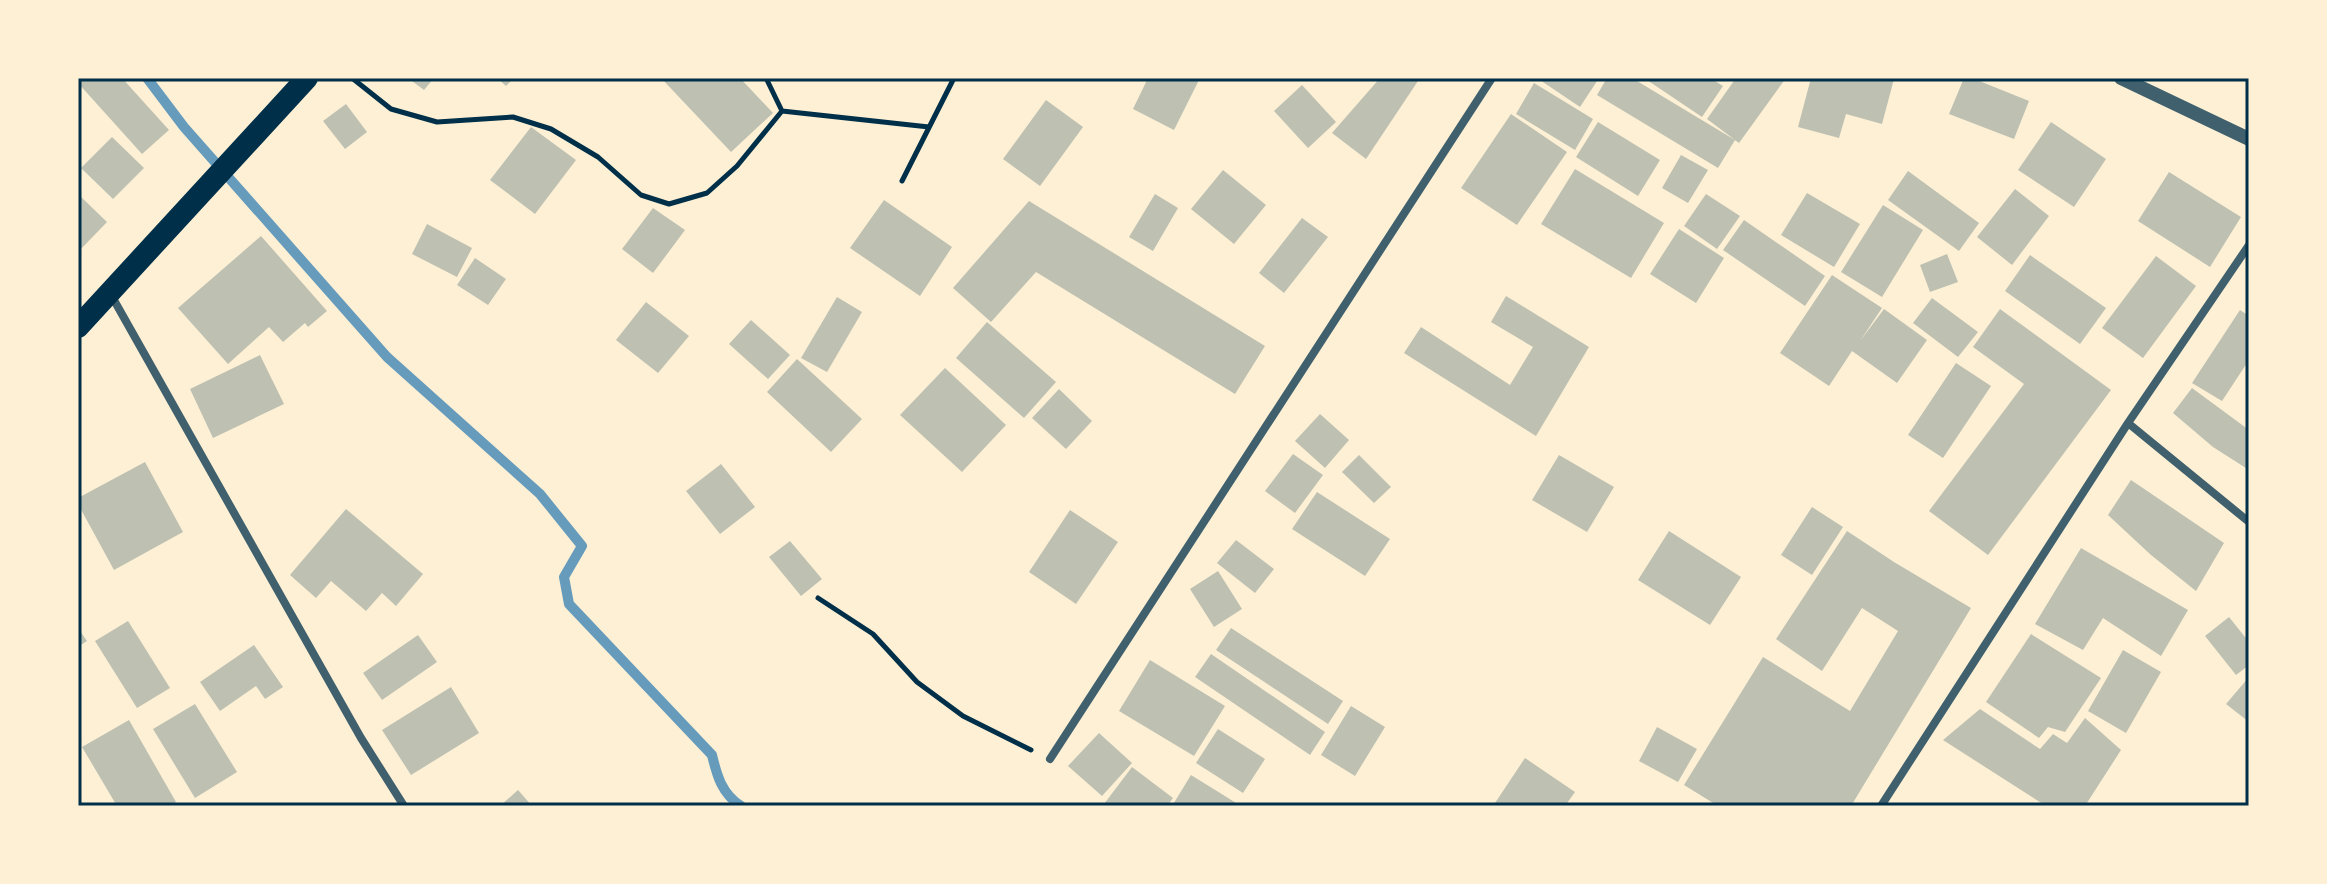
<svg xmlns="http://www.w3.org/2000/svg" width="2327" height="884" font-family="'Space Grotesk',sans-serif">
	<rect width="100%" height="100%" fill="#fdf0d5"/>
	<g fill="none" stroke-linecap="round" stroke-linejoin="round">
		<path stroke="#669bbc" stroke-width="10" d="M 147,78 L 184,127 L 387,357 L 540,494 L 582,546 L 564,577 L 569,604 L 712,755 C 717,776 722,794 741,806"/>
	</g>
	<path fill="#bec0b2" d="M 78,78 L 122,78 L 169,130 L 142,154 L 78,83 Z
		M 408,78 L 434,78 L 424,90 Z
		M 497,78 L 514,78 L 506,86 Z
		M 661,78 L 740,78 L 773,113 L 731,152 Z
		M 1148,78 L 1200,78 L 1174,130 L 1133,109 Z
		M 1380,78 L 1420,78 L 1366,159 L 1332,133 Z
		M 1537,78 L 1599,78 L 1580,107 Z
		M 1607,78 L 1632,78 L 1735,140 L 1718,168 L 1597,95 Z
		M 1644,78 L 1710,78 L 1723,86 L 1702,117 Z
		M 1736,78 L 1786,78 L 1739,143 L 1707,119 Z
		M 1811,78 L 1894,79 L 1882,124 L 1846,114 L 1839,138 L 1798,127 Z
		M 1964,78 L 1972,78 L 2029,101 L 2014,139 L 1949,114 Z
		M 1534,83 L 1593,119 L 1575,150 L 1516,114 Z
		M 1302,85 L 1336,122 L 1308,148 L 1274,111 Z
		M 1046,100 L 1083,127 L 1040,186 L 1003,159 Z
		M 346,104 L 367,132 L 345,149 L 323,121 Z
		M 1511,114 L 1567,152 L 1517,225 L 1461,188 Z
		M 1598,122 L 1660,160 L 1638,196 L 1576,157 Z
		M 2051,122 L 2106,159 L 2074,207 L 2018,170 Z
		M 531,127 L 576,160 L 535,214 L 490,180 Z
		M 112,137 L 144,168 L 113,199 L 81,168 Z
		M 1681,155 L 1708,170 L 1688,203 L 1662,188 Z
		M 1575,169 L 1664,223 L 1631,278 L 1541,224 Z
		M 1223,170 L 1266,205 L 1234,244 L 1191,209 Z
		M 1908,171 L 1979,223 L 1959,251 L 1888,200 Z
		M 2169,172 L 2241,217 L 2210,267 L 2138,221 Z
		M 2015,189 L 2049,216 L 2012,265 L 1977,237 Z
		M 1807,193 L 1860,224 L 1834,267 L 1781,235 Z
		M 78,194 L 107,222 L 78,252 Z
		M 1155,194 L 1178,208 L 1153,251 L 1129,237 Z
		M 1706,194 L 1740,216 L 1717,249 L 1684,226 Z
		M 884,200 L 952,247 L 920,296 L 850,248 Z
		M 1029,201 L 1265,346 L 1235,394 L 1036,272 L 991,322 L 953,288 Z
		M 1883,205 L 1923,230 L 1882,297 L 1841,272 Z
		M 653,208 L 685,230 L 653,273 L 622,249 Z
		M 1302,218 L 1328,237 L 1284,293 L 1259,273 Z
		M 1744,220 L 1825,276 L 1805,306 L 1723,250 Z
		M 427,224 L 472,248 L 457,277 L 412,254 Z
		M 1679,229 L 1724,258 L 1696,303 L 1650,274 Z
		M 261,236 L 327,311 L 308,327 L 305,323 L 283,342 L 269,327 L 228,364 L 178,308 Z
		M 1947,254 L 1958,282 L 1930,292 L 1920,265 Z
		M 2030,255 L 2106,308 L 2080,344 L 2005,291 Z
		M 2156,256 L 2196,286 L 2143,358 L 2102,328 Z
		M 475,258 L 506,279 L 488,305 L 457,285 Z
		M 1832,275 L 1882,308 L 1860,341 L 1884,309 L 1927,340 L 1897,383 L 1852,351 L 1829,386 L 1780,353 Z
		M 1506,296 L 1589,347 L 1536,436 L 1404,353 L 1421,327 L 1510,385 L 1533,347 L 1491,322 Z
		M 837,297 L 862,312 L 827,372 L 801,358 Z
		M 1932,298 L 1978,332 L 1958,357 L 1913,323 Z
		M 646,302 L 689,336 L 658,373 L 616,340 Z
		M 2000,309 L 2111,390 L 1988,555 L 1929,511 L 2024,384 L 1973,347 Z
		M 2240,310 L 2249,316 L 2249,360 L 2222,401 L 2192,383 Z
		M 751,320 L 790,355 L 768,379 L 729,344 Z
		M 987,322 L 1056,382 L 1024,418 L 956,358 Z
		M 260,355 L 284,404 L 213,438 L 190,389 Z
		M 797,359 L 862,419 L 831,452 L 767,392 Z
		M 1956,363 L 1991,386 L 1943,458 L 1908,435 Z
		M 945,368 L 1006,425 L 962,472 L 900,415 Z
		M 2192,388 L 2249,430 L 2249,470 L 2213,447 L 2173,413 Z
		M 1059,389 L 1092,421 L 1066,449 L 1032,418 Z
		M 1320,414 L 1349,440 L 1325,468 L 1295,441 Z
		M 1293,454 L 1323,475 L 1295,513 L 1265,491 Z
		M 1359,455 L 1391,487 L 1374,503 L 1342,472 Z
		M 1559,455 L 1614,487 L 1587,532 L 1532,500 Z
		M 145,462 L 183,532 L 114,570 L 78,504 L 78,498 Z
		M 721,464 L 755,507 L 720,534 L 686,491 Z
		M 2131,480 L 2224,543 L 2196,591 L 2151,555 L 2108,515 Z
		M 1317,492 L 1390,539 L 1365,576 L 1292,529 Z
		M 1812,507 L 1843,527 L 1812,575 L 1781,555 Z
		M 346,509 L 423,574 L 396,606 L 382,593 L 366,611 L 331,581 L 316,598 L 290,575 Z
		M 1070,510 L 1118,542 L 1076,604 L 1029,572 Z
		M 1669,531 L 1741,577 L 1710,625 L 1638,580 Z
		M 1847,531 L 1894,562 L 1971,608 L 1851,806 L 1718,806 L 1684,785 L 1763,657 L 1850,711 L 1898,631 L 1862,608 L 1822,671 L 1776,639 Z
		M 1236,540 L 1274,569 L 1255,593 L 1217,563 Z
		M 790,541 L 822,579 L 801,596 L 769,557 Z
		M 2081,548 L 2188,610 L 2161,656 L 2103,618 L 2083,650 L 2035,624 Z
		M 1218,571 L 1242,609 L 1214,627 L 1190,589 Z
		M 2229,617 L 2249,642 L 2249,665 L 2236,675 L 2205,636 Z
		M 128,621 L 170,688 L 137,708 L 95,641 Z
		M 78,628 L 87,641 L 78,647 Z
		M 1231,628 L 1343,701 L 1328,724 L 1216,650 Z
		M 2031,634 L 2101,678 L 2065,732 L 2048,727 L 2039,738 L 1986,702 Z
		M 418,635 L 437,662 L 382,700 L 363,673 Z
		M 254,645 L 283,687 L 265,699 L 256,686 L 220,711 L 200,682 Z
		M 2123,650 L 2161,672 L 2126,733 L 2088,711 Z
		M 1211,654 L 1325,732 L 1310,755 L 1195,677 Z
		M 1150,660 L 1225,706 L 1194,756 L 1119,711 Z
		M 2249,677 L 2249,722 L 2226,704 Z
		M 451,687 L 479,733 L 411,775 L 382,730 Z
		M 195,704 L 237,772 L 195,798 L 153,729 Z
		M 1351,706 L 1385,727 L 1355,776 L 1321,755 Z
		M 1980,709 L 2040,749 L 2053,734 L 2067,743 L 2085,718 L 2121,750 L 2085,806 L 2046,806 L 1943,740 Z
		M 129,720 L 176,802 L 169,806 L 117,806 L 82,747 Z
		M 1657,727 L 1697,749 L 1678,782 L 1639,761 Z
		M 1218,729 L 1265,759 L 1243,793 L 1196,763 Z
		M 1099,733 L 1132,763 L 1102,796 L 1068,766 Z
		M 1525,758 L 1575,792 L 1565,806 L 1493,806 Z
		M 1132,767 L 1173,798 L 1167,806 L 1104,804 Z
		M 1191,775 L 1241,806 L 1172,806 Z
		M 518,790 L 532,806 L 500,806 Z"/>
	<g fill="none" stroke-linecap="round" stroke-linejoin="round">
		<path stroke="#003049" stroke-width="5" d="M 352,78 L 391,109 L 437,122 L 513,117 L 551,129 L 598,157 L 641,195 L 669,204 L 707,193 L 737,166 L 782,111 L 766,78
			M 782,111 L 929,127
			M 902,181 L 954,78
			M 818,598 L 873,634 L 917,682 L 963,716 L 1031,750"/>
		<path stroke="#3f606c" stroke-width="8" d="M 110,293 L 361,738 L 404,806
			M 2128,423 L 2249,522
			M 1050,759 L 1492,78
			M 1881,806 L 2128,423 L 2249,245"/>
		<path stroke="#3f606c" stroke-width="14" d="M 2121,78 L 2249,139"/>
		<path stroke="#003049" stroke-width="22" d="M 78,327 L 307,78"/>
	</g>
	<rect width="2327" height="884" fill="none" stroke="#fdf0d5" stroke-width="160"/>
	<rect x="80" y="80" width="2167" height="724" fill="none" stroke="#003049" stroke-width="3"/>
</svg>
